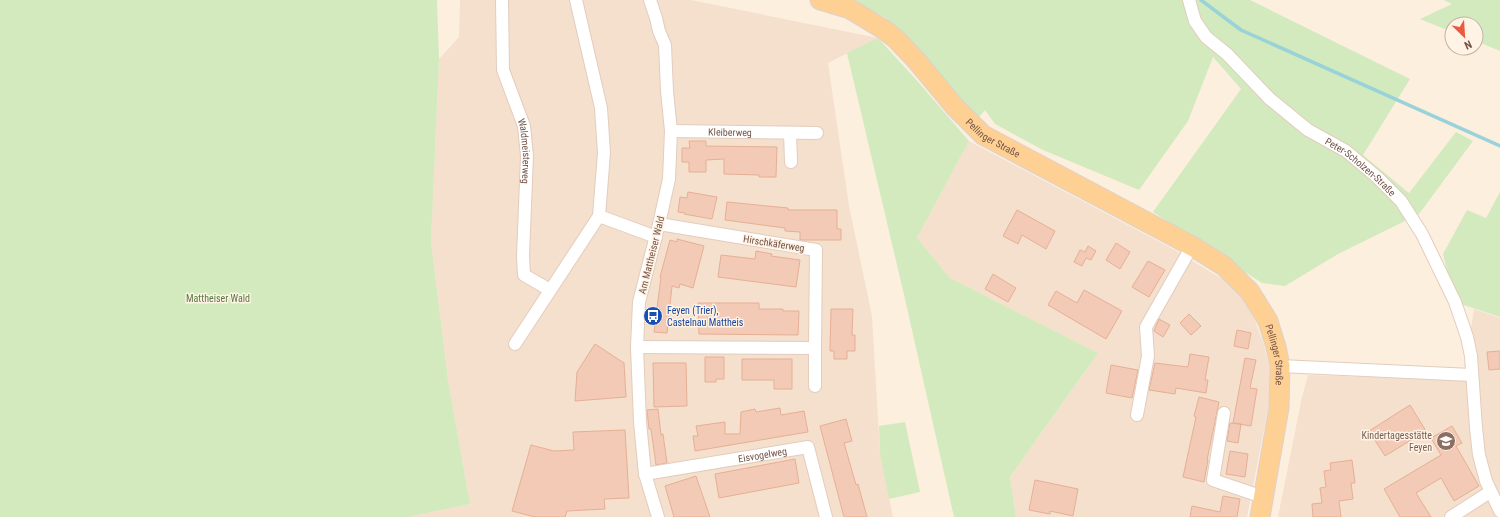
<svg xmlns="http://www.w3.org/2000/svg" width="1500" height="517" font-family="'Roboto Condensed',sans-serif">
	<rect width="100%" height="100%" fill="#fdefde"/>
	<path fill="#f4e0cd" d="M 460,0 L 691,0 L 878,38 L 828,63 L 849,206 L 872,316 L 880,454 L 893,517 L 408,517 L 470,504 L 448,380 L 431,242 L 439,59 L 459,37 Z
		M 969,141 L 1175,250 L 1222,279 L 1242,299 L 1254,318 L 1264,345 L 1269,366 L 1270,399 L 1247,517 L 1016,517 L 1010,477 L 1098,353 L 950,278 L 917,238 Z
		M 1474,309 L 1500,318 L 1500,517 L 1278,517 L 1302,397 L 1308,375 L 1465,380 L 1467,353 Z"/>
	<path fill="#d2eabd" d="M 0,0 L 437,0 L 439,59 L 431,242 L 448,380 L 470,504 L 408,517 L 0,517 Z
		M 852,0 L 1250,0 L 1410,79 L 1363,155 L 1409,193 L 1456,132 L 1473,141 L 1419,214 L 1338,254 L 1285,286 L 1262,283 L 1153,212 L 1241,89 L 1213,57 L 1188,121 L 1139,190 L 1043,150 L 995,124 L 985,110 L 978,118 L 927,61 L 886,18 Z
		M 1444,0 L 1500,0 L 1500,51 L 1476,41 L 1476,24 L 1452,24 L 1452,32 L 1420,19 L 1452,4 Z
		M 878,38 L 920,84 L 969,141 L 917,238 L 950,278 L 1098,353 L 1010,477 L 1016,517 L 954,517 L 905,299 L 847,53 Z
		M 1500,192 L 1500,317 L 1455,302 L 1443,254 L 1467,210 L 1486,218 Z
		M 905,422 L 920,492 L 889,499 L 880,454 L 879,426 Z"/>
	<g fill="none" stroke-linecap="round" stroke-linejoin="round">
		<path stroke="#99d2d8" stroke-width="3.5" d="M 1201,0 L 1241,30 L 1500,146"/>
	</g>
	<path fill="#f3cab5" stroke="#e6af95" d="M 689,141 L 706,141 L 706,146 L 777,147 L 776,177 L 759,177 L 759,175 L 724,174 L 724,159 L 706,160 L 706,172 L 689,172 L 689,162 L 682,162 L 682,148 L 690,148 Z
		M 688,192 L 717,197 L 712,219 L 684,214 L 685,213 L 678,212 L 680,197 L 687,198 Z
		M 727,202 L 788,208 L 788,210 L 837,210 L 837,229 L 841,229 L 841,240 L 800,240 L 800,232 L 785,231 L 785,228 L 725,220 Z
		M 1017,210 L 1055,231 L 1046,249 L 1022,235 L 1018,244 L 1003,236 Z
		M 677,239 L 704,246 L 693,288 L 680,284 L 679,288 L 672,286 L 667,333 L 654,332 L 661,277 L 660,277 L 670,240 L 677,242 Z
		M 1116,243 L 1130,252 L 1120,269 L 1106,260 Z
		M 1088,246 L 1096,251 L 1091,260 L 1086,258 L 1082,266 L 1074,262 L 1080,250 L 1085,252 Z
		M 756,251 L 772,254 L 771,256 L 800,260 L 796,287 L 718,277 L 721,255 L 755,259 Z
		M 1148,261 L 1165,270 L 1149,297 L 1132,287 Z
		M 993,274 L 1016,288 L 1008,302 L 985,289 Z
		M 1084,290 L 1122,311 L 1106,339 L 1048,305 L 1056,291 L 1077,303 Z
		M 698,303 L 759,303 L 759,309 L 783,309 L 783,311 L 799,311 L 798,335 L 699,334 Z
		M 831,309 L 853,309 L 852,335 L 855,335 L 855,351 L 847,351 L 847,359 L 834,359 L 834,351 L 830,351 Z
		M 1189,314 L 1201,326 L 1191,335 L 1180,323 Z
		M 1159,319 L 1170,325 L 1163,337 L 1154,331 Z
		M 1237,330 L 1251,333 L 1248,349 L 1234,346 Z
		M 595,344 L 624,363 L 626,397 L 575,401 L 577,372 Z
		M 1500,351 L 1500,369 L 1489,370 L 1487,352 Z
		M 1190,354 L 1209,357 L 1205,380 L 1208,380 L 1206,393 L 1176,388 L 1175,394 L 1149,390 L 1155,363 L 1188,367 Z
		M 705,357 L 724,357 L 724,379 L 716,379 L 716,382 L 705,382 Z
		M 1245,358 L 1256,360 L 1250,388 L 1257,389 L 1251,426 L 1233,423 Z
		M 742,359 L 792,359 L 792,389 L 774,389 L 774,380 L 742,380 Z
		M 653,363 L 686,363 L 687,406 L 654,407 Z
		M 1111,365 L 1138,370 L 1132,398 L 1106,393 Z
		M 1199,397 L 1219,402 L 1207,460 L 1208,460 L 1204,482 L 1183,477 L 1196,417 L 1194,416 Z
		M 1410,405 L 1426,431 L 1385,456 L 1369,431 Z
		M 780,408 L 781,415 L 804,411 L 808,432 L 695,451 L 693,436 L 698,436 L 696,426 L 725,422 L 725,434 L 740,434 L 741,412 L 755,409 L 756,412 Z
		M 658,409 L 661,435 L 663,434 L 667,463 L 656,465 L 651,429 L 649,429 L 647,410 Z
		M 846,419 L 852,441 L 844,443 L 856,485 L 858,484 L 867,517 L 844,517 L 820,426 Z
		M 1230,423 L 1241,424 L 1238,443 L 1227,441 Z
		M 1452,426 L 1462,443 L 1456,446 L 1479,486 L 1454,501 L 1441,478 L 1416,493 L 1431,517 L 1400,517 L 1384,489 L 1441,455 L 1431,438 Z
		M 625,430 L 629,498 L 604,499 L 605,509 L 567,511 L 565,517 L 535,517 L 512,511 L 531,445 L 554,451 L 574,450 L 573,432 Z
		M 1230,451 L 1248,454 L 1245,477 L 1226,474 Z
		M 795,459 L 799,483 L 719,498 L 715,474 Z
		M 1352,460 L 1355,483 L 1351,483 L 1353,499 L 1339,501 L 1341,517 L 1313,517 L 1312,504 L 1322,503 L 1320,488 L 1326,487 L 1324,471 L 1331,470 L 1330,463 Z
		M 696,476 L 710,517 L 674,517 L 665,486 Z
		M 1035,480 L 1078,489 L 1073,516 L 1050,511 L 1050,514 L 1029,510 Z
		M 1223,496 L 1240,499 L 1237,517 L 1190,517 L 1192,506 L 1220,512 Z"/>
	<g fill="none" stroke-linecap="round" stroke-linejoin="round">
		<g stroke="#e3ccbe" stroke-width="14">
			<g id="minor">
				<path id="s1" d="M 502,0 L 503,70 L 524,126 L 527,156 L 523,256 L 524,275 L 550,290"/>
				<path d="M 576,0 L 601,108 L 604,153 L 599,216 L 656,237"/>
				<path d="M 650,0 L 656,18 L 659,31 L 665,45 L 667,91 L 671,131 L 669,179 L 659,224 L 639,302 L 637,347 L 640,422 L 645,474 L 658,517"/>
				<path id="s2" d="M 1189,0 L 1195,21 L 1206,37 L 1227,54 L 1270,99 L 1308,130 L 1346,151 L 1377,177 L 1401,201 L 1422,234 L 1455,302 L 1467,337 L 1471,356 L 1476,428 L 1479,455 L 1486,481 L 1500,511"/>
				<path id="s3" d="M 671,131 L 817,133"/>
				<path d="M 790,133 L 791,162"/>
				<path d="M 515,344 L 599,216"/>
				<path d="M 637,347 L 815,348 L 816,250 L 659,224"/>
				<path d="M 1280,366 L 1472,375"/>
				<path d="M 815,386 L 815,348"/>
				<path d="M 1224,413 L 1213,480 L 1263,497"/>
				<path d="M 1137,415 L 1148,356 L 1146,327 L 1192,246"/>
				<path id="s4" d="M 645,474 L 808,447 L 826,517"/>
				<path d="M 1451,517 L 1490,492"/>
			</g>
		</g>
		<g stroke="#dbd2cf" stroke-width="21">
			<g id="primary">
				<path id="s5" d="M 820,0 L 850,9 L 883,29 L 896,39 L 916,60 L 955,107 L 983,135 L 1192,246 L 1224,266 L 1250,292 L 1268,321 L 1276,347 L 1280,366 L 1279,408 L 1260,517"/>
			</g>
		</g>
		<use href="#minor" stroke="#fff" stroke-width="12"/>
		<use href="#primary" stroke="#fed094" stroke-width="19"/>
	</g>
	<defs>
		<g id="bus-disc" transform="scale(1)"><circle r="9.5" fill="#1a4fb4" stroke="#fff3e5"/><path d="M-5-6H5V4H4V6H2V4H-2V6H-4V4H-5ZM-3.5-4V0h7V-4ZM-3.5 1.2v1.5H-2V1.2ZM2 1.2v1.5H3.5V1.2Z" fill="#fff"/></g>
		<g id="school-disc" transform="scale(1)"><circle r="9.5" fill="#8d6e63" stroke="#fff3e5"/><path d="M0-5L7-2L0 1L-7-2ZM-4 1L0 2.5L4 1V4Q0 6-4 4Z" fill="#fff"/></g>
	</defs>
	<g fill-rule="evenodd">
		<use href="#bus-disc" x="653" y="316"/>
		<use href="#school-disc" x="1446" y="441"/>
	</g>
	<g text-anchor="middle" stroke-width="3" stroke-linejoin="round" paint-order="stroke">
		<g font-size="10" fill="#735346" stroke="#fff3e5">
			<text dy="4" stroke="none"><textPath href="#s3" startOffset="59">Kleiberweg</textPath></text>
			<text dy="4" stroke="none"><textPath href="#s5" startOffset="226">Pellinger Straße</textPath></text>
			<text dy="4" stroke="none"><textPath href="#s1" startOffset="155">Waldmeisterweg</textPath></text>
			<text dy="4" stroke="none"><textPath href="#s2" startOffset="244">Peter-Scholzen-Straße</textPath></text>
			<text transform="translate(774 243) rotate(9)" y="4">Hirschkäferweg</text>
			<text transform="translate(651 255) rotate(-76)" y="4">Am Mattheiser Wald</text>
			<text dy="4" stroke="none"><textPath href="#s5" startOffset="596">Pellinger Straße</textPath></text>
			<text dy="4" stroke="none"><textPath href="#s4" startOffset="119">Eisvogelweg</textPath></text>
		</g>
		<g font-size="10" fill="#54793e" stroke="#fff3e5">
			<text x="218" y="302">Mattheiser Wald</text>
		</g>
		<g font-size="10" fill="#164399" stroke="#fff3e5" text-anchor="start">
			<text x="667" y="314">Feyen (Trier),<tspan x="667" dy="12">Castelnau Mattheis</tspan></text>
		</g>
		<g font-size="10" fill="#785e54" stroke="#fff3e5" text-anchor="end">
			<text x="1432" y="439">Kindertagesstätte<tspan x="1432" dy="12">Feyen</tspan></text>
		</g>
	</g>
	<g transform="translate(1464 36) rotate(155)"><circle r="19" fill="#fff3e5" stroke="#c7b3a5"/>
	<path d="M0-3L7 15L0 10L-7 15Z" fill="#eb5b3f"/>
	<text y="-6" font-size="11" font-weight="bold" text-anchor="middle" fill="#735346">N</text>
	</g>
</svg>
